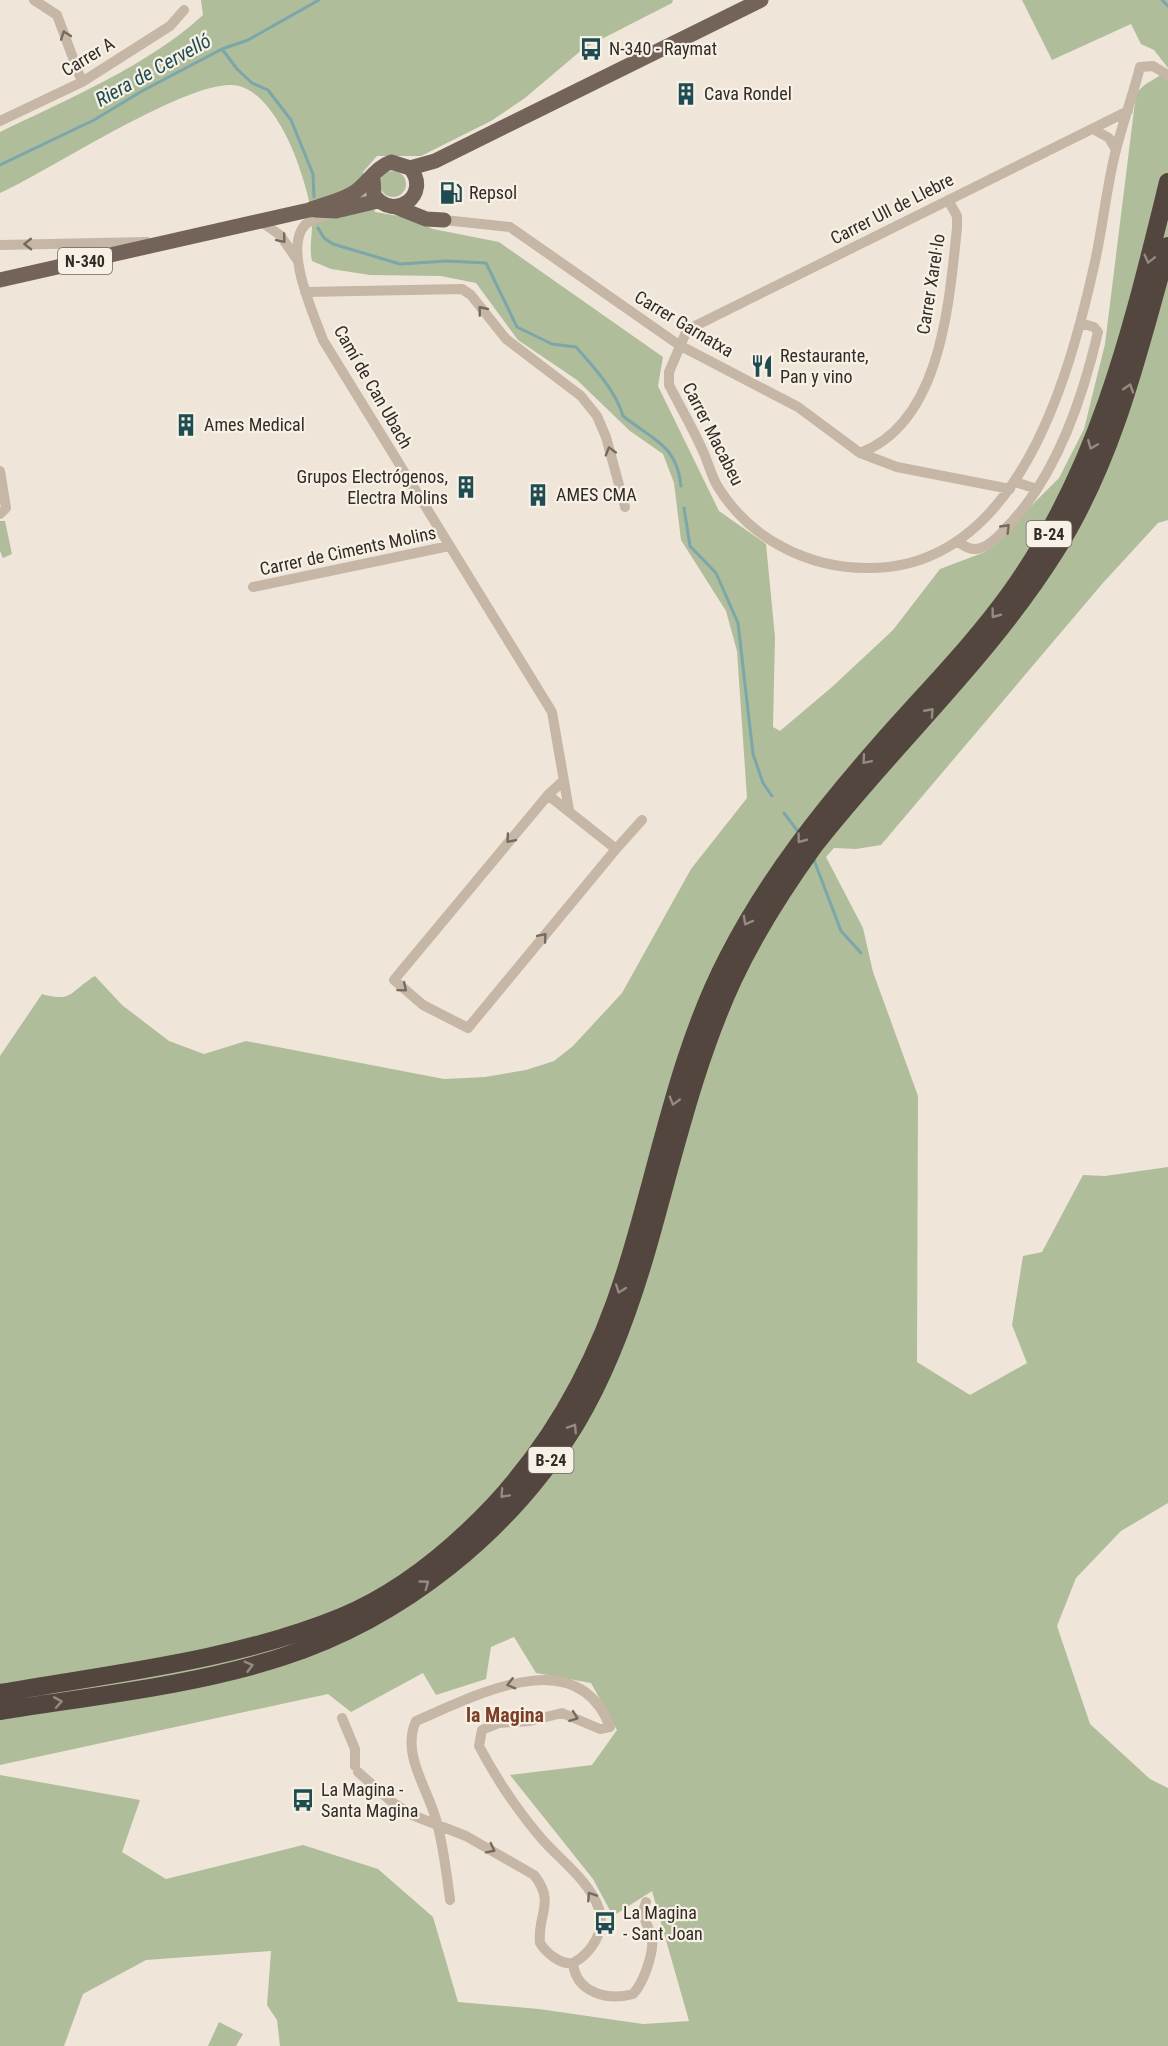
<svg xmlns="http://www.w3.org/2000/svg" width="1168" height="2046" font-family="'Roboto Condensed',sans-serif">
	<rect width="100%" height="100%" fill="#efe6d9"/>
	<path fill="#b0bd9b" d="M 201,0 L 673,0 L 672,3 L 584,48 L 525,98 L 491,121 L 421,156 L 377,156 L 363,172 L 375,212 L 410,218 L 433,229 L 499,242 L 663,357 L 658,386 L 719,511 L 766,544 L 775,637 L 773,727 L 780,731 L 832,687 L 893,630 L 940,569 L 985,552 L 1059,478 L 1084,429 L 1105,344 L 1136,94 C 1144,82 1157,79 1168,70 L 1168,520 L 1158,523 L 1102,584 L 881,845 L 856,849 L 834,848 L 826,857 L 863,928 L 873,972 L 918,1096 L 917,1362 L 970,1395 L 1027,1363 L 1012,1325 L 1023,1256 L 1042,1252 L 1083,1175 L 1105,1176 L 1168,1167 L 1168,1503 L 1121,1531 L 1076,1578 L 1057,1626 L 1090,1724 L 1150,1779 L 1168,1788 L 1168,2046 L 280,2046 L 277,2020 L 267,2005 L 271,1951 L 146,1960 L 83,1994 L 64,2046 L 0,2046 L 0,1775 L 140,1800 L 122,1852 L 166,1879 L 303,1845 L 378,1869 L 433,1917 L 458,2002 L 539,2009 L 643,2024 L 689,2021 L 652,1891 L 613,1916 L 593,1879 L 510,1775 L 592,1765 L 617,1730 L 591,1683 L 536,1673 L 514,1637 L 491,1647 L 486,1679 L 436,1695 L 423,1673 L 351,1712 L 328,1694 L 0,1765 L 0,1056 L 42,994 C 73,1003 70,991 95,976 L 122,1005 L 169,1041 L 204,1054 L 246,1041 L 444,1079 L 485,1077 L 526,1070 L 554,1061 L 573,1046 L 622,993 L 691,869 L 747,798 L 737,651 L 726,611 L 681,540 L 674,483 L 663,454 L 630,431 L 577,380 L 518,340 L 476,283 L 441,276 L 370,275 L 331,269 L 312,261 C 309,248 312,238 312,225 C 312,209 307,191 302,176 C 294,147 270,94 239,86 C 195,74 48,172 0,193 L 0,132 C 64,101 151,64 203,15 Z
		M 1022,0 L 1168,0 L 1168,68 L 1154,50 L 1141,44 L 1131,24 L 1052,60 Z
		M380 184a13 13 0 1 1 26 0a13 13 0 1 1-26 0Z
		M 0,521 L 5,521 L 12,554 L 3,558 L 0,551 Z
		M 219,2022 L 243,2034 L 236,2046 L 208,2046 Z"/>
	<g fill="none" stroke-linecap="round" stroke-linejoin="round">
		<path stroke="#7ba6aa" stroke-width="3" d="M 1162,0 L 1168,6
			M 222,49 L 237,69 L 252,83 L 268,90 L 291,120 L 313,174 L 314,197
			M 0,165 L 94,120 L 142,91 L 222,49 L 248,40 L 319,0
			M 318,228 L 324,238 L 333,244 L 400,264 L 447,261 L 486,263 L 517,327 L 552,344 L 576,347 C 593,366 616,391 623,416 C 653,440 677,445 681,486
			M 684,508 L 690,546 L 716,573 L 738,623 L 753,754 L 763,783 L 772,796
			M 784,813 L 799,833
			M 814,860 L 841,931 L 861,953"/>
		<path stroke="#c6b6a6" stroke-width="10" d="M 34,0 L 57,15 L 82,82
			M 1128,111 L 687,330 L 669,372 L 669,385 C 680,406 692,427 702,449 C 708,461 711,476 718,487 C 750,539 808,568 867,568 C 1016,570 1068,382 1094,266 C 1103,228 1106,188 1116,150 C 1123,122 1133,95 1140,67 L 1153,66 L 1168,75
			M 0,121 L 82,82 L 170,26 L 184,10
			M 1093,129 L 1109,138 L 1116,150
			M 332,213 C 324,216 312,219 306,224 C 282,246 314,315 323,340 L 552,712 L 569,810
			M 444,220 L 510,227 L 679,345 L 798,407 L 860,453 L 897,467 L 1010,489
			M 260,221 L 280,235 L 298,261
			M 0,245 L 147,242
			M 305,292 L 462,289 L 471,295 L 506,339 L 581,396 L 597,416 L 606,437 L 625,507
			M 860,453 C 942,422 949,302 957,228 L 957,216 L 948,200
			M 0,471 L 6,508 L 0,514
			M 1015,482 L 1037,489
			M 957,541 C 960,543 965,547 969,548 C 982,553 996,539 1004,530 C 1055,480 1082,401 1098,332 L 1094,327 L 1080,323
			M 253,587 L 449,546
			M 548,795 L 616,849 L 468,1028 L 423,1005 L 394,980 L 548,795 L 563,781
			M 616,849 L 642,820
			M 342,1718 L 355,1749 L 355,1766
			M 358,1772 L 392,1802 L 412,1815 L 466,1836 L 534,1875 C 556,1902 537,1915 540,1943 C 546,1953 561,1965 573,1963
			M 450,1900 C 447,1876 444,1851 438,1827 C 431,1792 400,1756 416,1721 C 475,1696 577,1640 610,1727 L 600,1729 L 562,1713 L 530,1721 L 499,1723 L 482,1730 L 479,1746 C 496,1778 517,1810 541,1838 C 560,1860 589,1880 599,1909 C 606,1930 592,1953 573,1963
			M 573,1963 C 576,1993 608,2001 633,1994 C 643,1984 654,1953 652,1939 C 649,1924 639,1917 646,1902"/>
		<path stroke="#746359" stroke-width="15" d="M 410,168 L 435,161 L 761,0
			M 396,207 L 426,219 L 444,220
			M 315,210 L 336,211 L 378,201
			M 0,280 L 309,210 C 324,204 342,201 355,192 C 368,183 376,167 391,162 L 410,168 C 432,194 394,223 374,195 L 373,177"/>
		<path stroke="#53463e" stroke-width="18" d="M 0,1693 C 114,1673 233,1661 341,1617 C 387,1598 432,1565 468,1531 C 545,1459 595,1370 626,1270 C 659,1166 677,1055 728,957 C 769,877 824,808 883,741 C 926,692 973,645 1011,592 C 1100,467 1132,328 1168,182
			M 0,1711 C 93,1696 192,1686 282,1657 C 403,1618 511,1531 577,1422 C 608,1370 629,1311 646,1253 C 672,1163 693,1066 733,980 C 755,933 783,889 814,846 C 892,746 987,660 1055,552 C 1114,459 1139,351 1168,246"/>
	</g>
	<defs><path id="oneway-chevron" d="M-2-3.5L2.5 0L-2 3.5" fill="none" stroke-width="1.6" stroke-linecap="round" stroke-linejoin="round" transform="scale(1.5)"/></defs>
	<g stroke="#756a60">
		<use href="#oneway-chevron" transform="translate(65 35) rotate(-110)"/>
		<use href="#oneway-chevron" transform="translate(282 239) rotate(50)"/>
		<use href="#oneway-chevron" transform="translate(28 244) rotate(179)"/>
		<use href="#oneway-chevron" transform="translate(482 310) rotate(-129)"/>
		<use href="#oneway-chevron" transform="translate(610 451) rotate(-106)"/>
		<use href="#oneway-chevron" transform="translate(1006 528) rotate(-46)"/>
		<use href="#oneway-chevron" transform="translate(510 839) rotate(130)"/>
		<use href="#oneway-chevron" transform="translate(543 937) rotate(-50)"/>
		<use href="#oneway-chevron" transform="translate(403 988) rotate(40)"/>
		<use href="#oneway-chevron" transform="translate(511 1684) rotate(166)"/>
		<use href="#oneway-chevron" transform="translate(574 1717) rotate(20)"/>
		<use href="#oneway-chevron" transform="translate(491 1849) rotate(27)"/>
		<use href="#oneway-chevron" transform="translate(591 1896) rotate(-123)"/>
	</g>
	<g stroke="#958a81">
		<use href="#oneway-chevron" transform="translate(1149 259) rotate(104)"/>
		<use href="#oneway-chevron" transform="translate(1129 388) rotate(-72)"/>
		<use href="#oneway-chevron" transform="translate(1092 445) rotate(112)"/>
		<use href="#oneway-chevron" transform="translate(995 614) rotate(127)"/>
		<use href="#oneway-chevron" transform="translate(930 712) rotate(-48)"/>
		<use href="#oneway-chevron" transform="translate(866 760) rotate(131)"/>
		<use href="#oneway-chevron" transform="translate(801 839) rotate(127)"/>
		<use href="#oneway-chevron" transform="translate(747 921) rotate(119)"/>
		<use href="#oneway-chevron" transform="translate(674 1101) rotate(106)"/>
		<use href="#oneway-chevron" transform="translate(620 1289) rotate(110)"/>
		<use href="#oneway-chevron" transform="translate(573 1428) rotate(-57)"/>
		<use href="#oneway-chevron" transform="translate(504 1494) rotate(133)"/>
		<use href="#oneway-chevron" transform="translate(425 1584) rotate(-36)"/>
		<use href="#oneway-chevron" transform="translate(249 1666) rotate(-15)"/>
		<use href="#oneway-chevron" transform="translate(58 1702) rotate(-10)"/>
	</g>
	<defs>
		<g id="bus-bare" transform="scale(1.8)"><path d="M-5-6H5V4H4V6H2V4H-2V6H-4V4H-5ZM-3.5-4V0h7V-4ZM-3.5 1.2v1.5H-2V1.2ZM2 1.2v1.5H3.5V1.2Z" fill="#1f4c51" stroke="#f7f0e5" stroke-width="2.5" paint-order="stroke"/></g>
		<g id="building-bare" transform="scale(1.8)"><path d="M-4-6H4V6H1V3H-1V6H-4ZM-2.5-4.3h1.7v1.8h-1.7ZM.8-4.3h1.7v1.8H.8ZM-2.5-1h1.7V.8h-1.7ZM.8-1h1.7V.8H.8Z" fill="#1f4c51" stroke="#f7f0e5" stroke-width="2.5" paint-order="stroke"/></g>
		<g id="fuel-bare" transform="scale(1.8)"><path d="M-5.5-6h7V0h2V4h1.3V-2.5L3-4.5l.8-.8L6-3V5H2.5V1h-1V6h-7ZM-4.2-4.7v3.2H.2V-4.7Z" fill="#1f4c51" stroke="#f7f0e5" stroke-width="2.5" paint-order="stroke"/></g>
		<g id="restaurant-bare" transform="scale(1.8)"><path d="M-5-6h1v4h1v-4h1v4h1v-4h1v5L-1.5 .5V6h-2V.5L-5-1ZM5-6V6H3V1.5H1.5Q1.5-4 5-6Z" fill="#1f4c51" stroke="#f7f0e5" stroke-width="2.5" paint-order="stroke"/></g>
	</defs>
	<g fill-rule="evenodd">
		<use href="#bus-bare" x="591" y="49"/>
		<use href="#building-bare" x="686" y="94"/>
		<use href="#fuel-bare" x="451" y="193"/>
		<use href="#restaurant-bare" x="762" y="366"/>
		<use href="#building-bare" x="186" y="425"/>
		<use href="#building-bare" x="466" y="487"/>
		<use href="#building-bare" x="538" y="495"/>
		<use href="#bus-bare" x="303" y="1800"/>
		<use href="#bus-bare" x="605" y="1923"/>
	</g>
	<g text-anchor="middle" stroke-width="4.5" stroke-linejoin="round" paint-order="stroke">
		<g fill="#f7f0e5" stroke="#6e6660" stroke-width="1.5">
			<rect x="58" y="248" width="54" height="26" rx="4.5"/>
			<rect x="1026.5" y="521" width="45" height="26" rx="4.5"/>
			<rect x="528.5" y="1447" width="45" height="26" rx="4.5"/>
		</g>
		<g font-size="16" font-weight="bold" fill="#332b27">
			<text x="85" y="267">N-340</text>
			<text x="1049" y="540">B-24</text>
			<text x="551" y="1466">B-24</text>
		</g>
		<g font-size="18" fill="#332b27" stroke="#f7f0e5" text-anchor="start">
			<text x="609" y="55">N-340 - Raymat</text>
			<text x="704" y="100">Cava Rondel</text>
			<text x="469" y="199">Repsol</text>
			<text x="780" y="362">Restaurante,<tspan x="780" dy="21">Pan y vino</tspan></text>
			<text x="204" y="431">Ames Medical</text>
			<text x="448" y="483" text-anchor="end">Grupos Electrógenos,<tspan x="448" dy="21">Electra Molins</tspan></text>
			<text x="556" y="501">AMES CMA</text>
			<text x="321" y="1796">La Magina -<tspan x="321" dy="21">Santa Magina</tspan></text>
			<text x="623" y="1919">La Magina<tspan x="623" dy="21">- Sant Joan</tspan></text>
		</g>
		<g font-size="18" fill="#332b27" stroke="#f7f0e5">
			<text transform="translate(88 57) rotate(-31)" y="6">Carrer A</text>
			<text transform="translate(892 209) rotate(-27)" y="6">Carrer Ull de Llebre</text>
			<text transform="translate(931 284) rotate(-81)" y="6">Carrer Xarel·lo</text>
			<text transform="translate(684 324) rotate(31)" y="6">Carrer Garnatxa</text>
			<text transform="translate(373 387) rotate(60)" y="6">Camí de Can Ubach</text>
			<text transform="translate(713 434) rotate(63)" y="6">Carrer Macabeu</text>
			<text transform="translate(348 551) rotate(-12)" y="6">Carrer de Ciments Molins</text>
		</g>
		<g font-size="20" font-style="italic" fill="#1f4c51" stroke="#f7f0e5">
			<text transform="translate(153 70) rotate(-29)" y="7">Riera de Cervelló</text>
		</g>
		<g font-size="20" font-weight="bold" fill="#7c3e26" stroke="#f7f0e5">
			<text x="505" y="1722">la Magina</text>
		</g>
	</g>
</svg>
